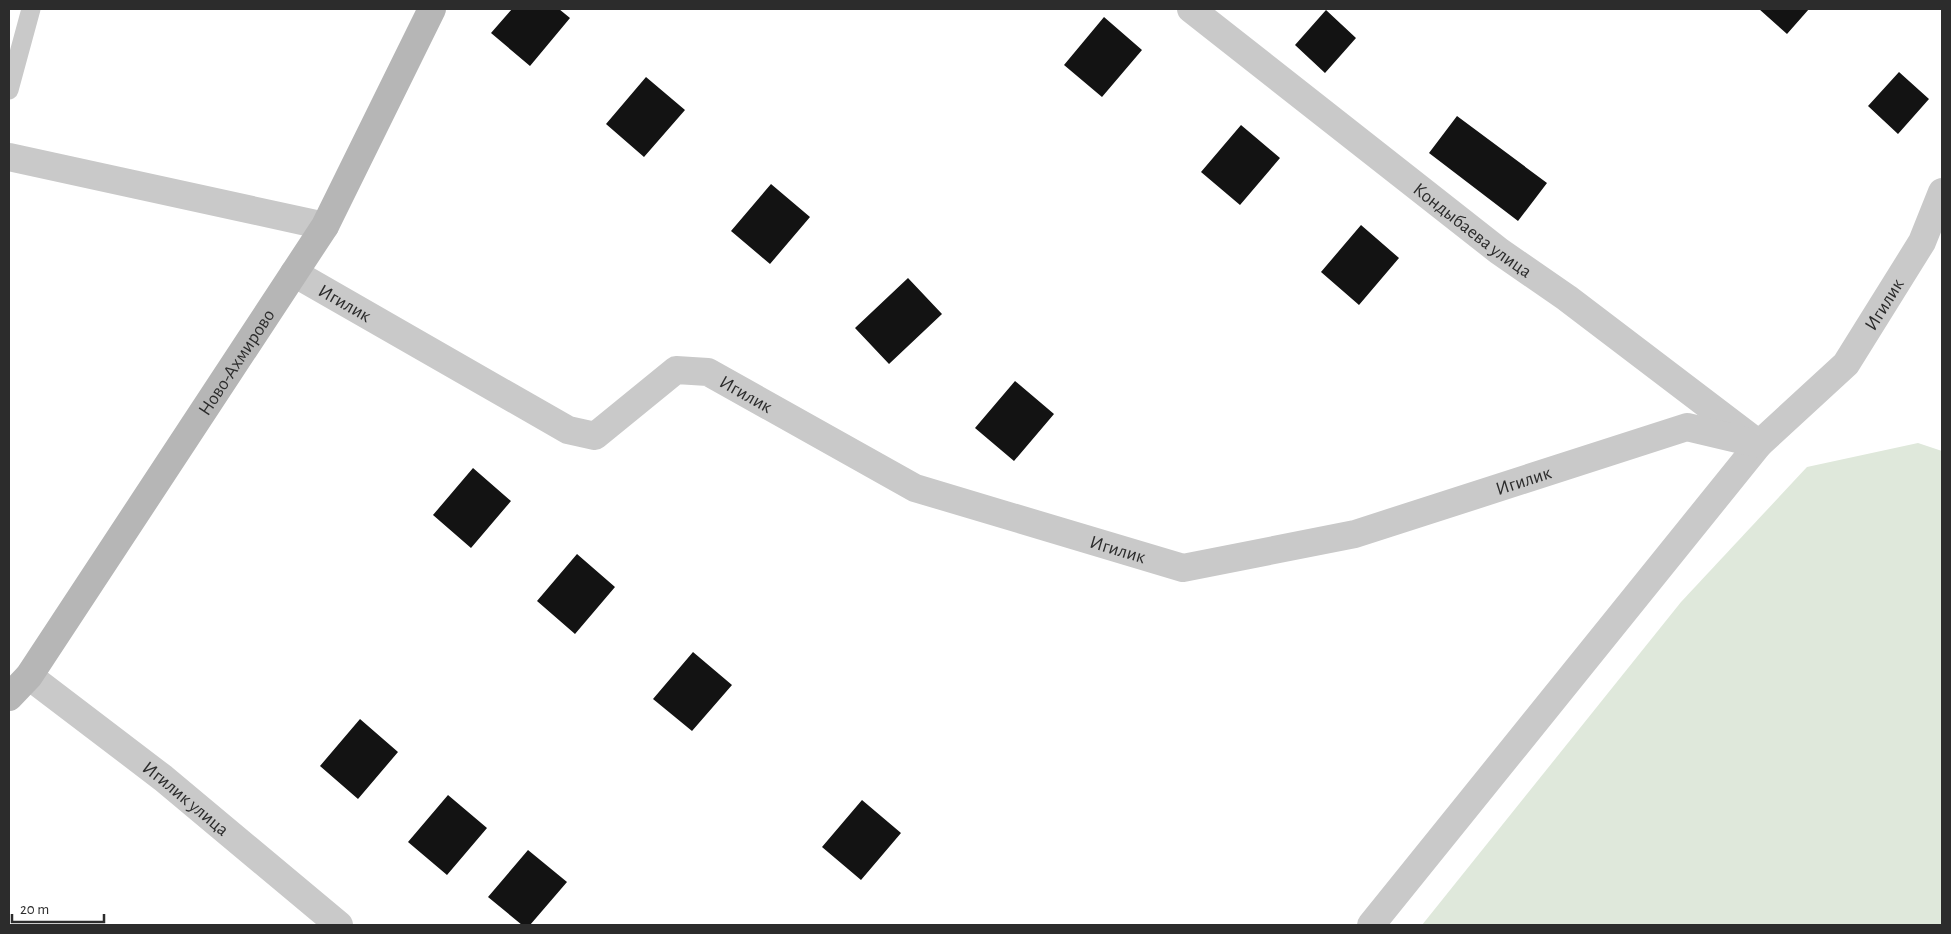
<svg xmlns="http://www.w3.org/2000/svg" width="1951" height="934" font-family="'Alegreya Sans',sans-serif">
	<rect width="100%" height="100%" fill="#fff"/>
	<path fill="#dfe8db" d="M 1918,443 L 1942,451 L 1942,925 L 1422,925 L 1681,602 L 1807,467 Z"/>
	<path fill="#131313" d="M 512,9 L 559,9 L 570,18 L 530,66 L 491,33 Z
		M 1759,9 L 1809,9 L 1787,34 Z
		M 1326,10 L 1356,38 L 1325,73 L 1295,45 Z
		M 1104,17 L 1142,50 L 1102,97 L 1064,65 Z
		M 1899,72 L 1929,99 L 1898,134 L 1868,106 Z
		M 646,77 L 685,110 L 644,157 L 606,124 Z
		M 1457,116 L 1547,183 L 1518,221 L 1429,153 Z
		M 1241,125 L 1280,158 L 1240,205 L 1201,172 Z
		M 771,184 L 810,217 L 770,264 L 731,231 Z
		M 1361,225 L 1399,258 L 1359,305 L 1321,272 Z
		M 908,278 L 942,314 L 889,364 L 855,328 Z
		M 1015,381 L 1054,414 L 1014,461 L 975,428 Z
		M 473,468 L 511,501 L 471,548 L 433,515 Z
		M 577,554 L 615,587 L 575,634 L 537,601 Z
		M 693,652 L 732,685 L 692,731 L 653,699 Z
		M 360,719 L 398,752 L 358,799 L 320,766 Z
		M 448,795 L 487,828 L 447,875 L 408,842 Z
		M 862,800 L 901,833 L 861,880 L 822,847 Z
		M 528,850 L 567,882 L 530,925 L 522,925 L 488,897 Z"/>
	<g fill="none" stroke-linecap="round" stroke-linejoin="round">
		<path stroke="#c9c9c9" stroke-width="19" d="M 9,90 L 31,9"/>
		<g stroke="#c9c9c9" stroke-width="28">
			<path id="s1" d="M 1191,9 L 1499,251 L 1567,298 L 1759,444 L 1371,925"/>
			<path d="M 9,157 L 325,226"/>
			<path id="s2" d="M 294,273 L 568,430 L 595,436 L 676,370 L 708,372 L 915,488 L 1183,568 L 1355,534 L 1687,427 L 1759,444 L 1846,364 L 1922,242 L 1942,192"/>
			<path id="s3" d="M 29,676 L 163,778 L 339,925"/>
		</g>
		<path stroke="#b6b6b6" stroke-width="28" id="s4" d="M 9,697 L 29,676 L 325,226 L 432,9"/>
	</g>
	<g text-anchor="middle" stroke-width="5" stroke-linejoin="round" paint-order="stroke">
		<g font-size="19" fill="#2c2c2c" stroke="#fff">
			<text dy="7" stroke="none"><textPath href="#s1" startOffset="358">Кондыбаева улица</textPath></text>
			<text dy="7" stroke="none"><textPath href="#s2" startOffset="59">Игилик</textPath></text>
			<text dy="7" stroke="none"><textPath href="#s2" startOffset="1784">Игилик</textPath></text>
			<text dy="7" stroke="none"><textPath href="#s4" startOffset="405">Ново-Ахмирово</textPath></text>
			<text dy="7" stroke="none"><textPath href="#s2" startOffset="524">Игилик</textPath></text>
			<text dy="7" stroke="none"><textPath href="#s2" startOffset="1349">Игилик</textPath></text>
			<text dy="7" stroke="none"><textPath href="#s2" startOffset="929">Игилик</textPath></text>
			<text dy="7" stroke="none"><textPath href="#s3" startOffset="199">Игилик улица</textPath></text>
		</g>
	</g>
	<rect width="1951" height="934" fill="none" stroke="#2c2c2c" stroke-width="20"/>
	<path d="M12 914v8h92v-8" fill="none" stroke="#2c2c2c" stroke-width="2.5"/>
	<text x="20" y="914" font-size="15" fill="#2c2c2c" stroke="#ffffff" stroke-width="4" paint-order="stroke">20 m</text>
</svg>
